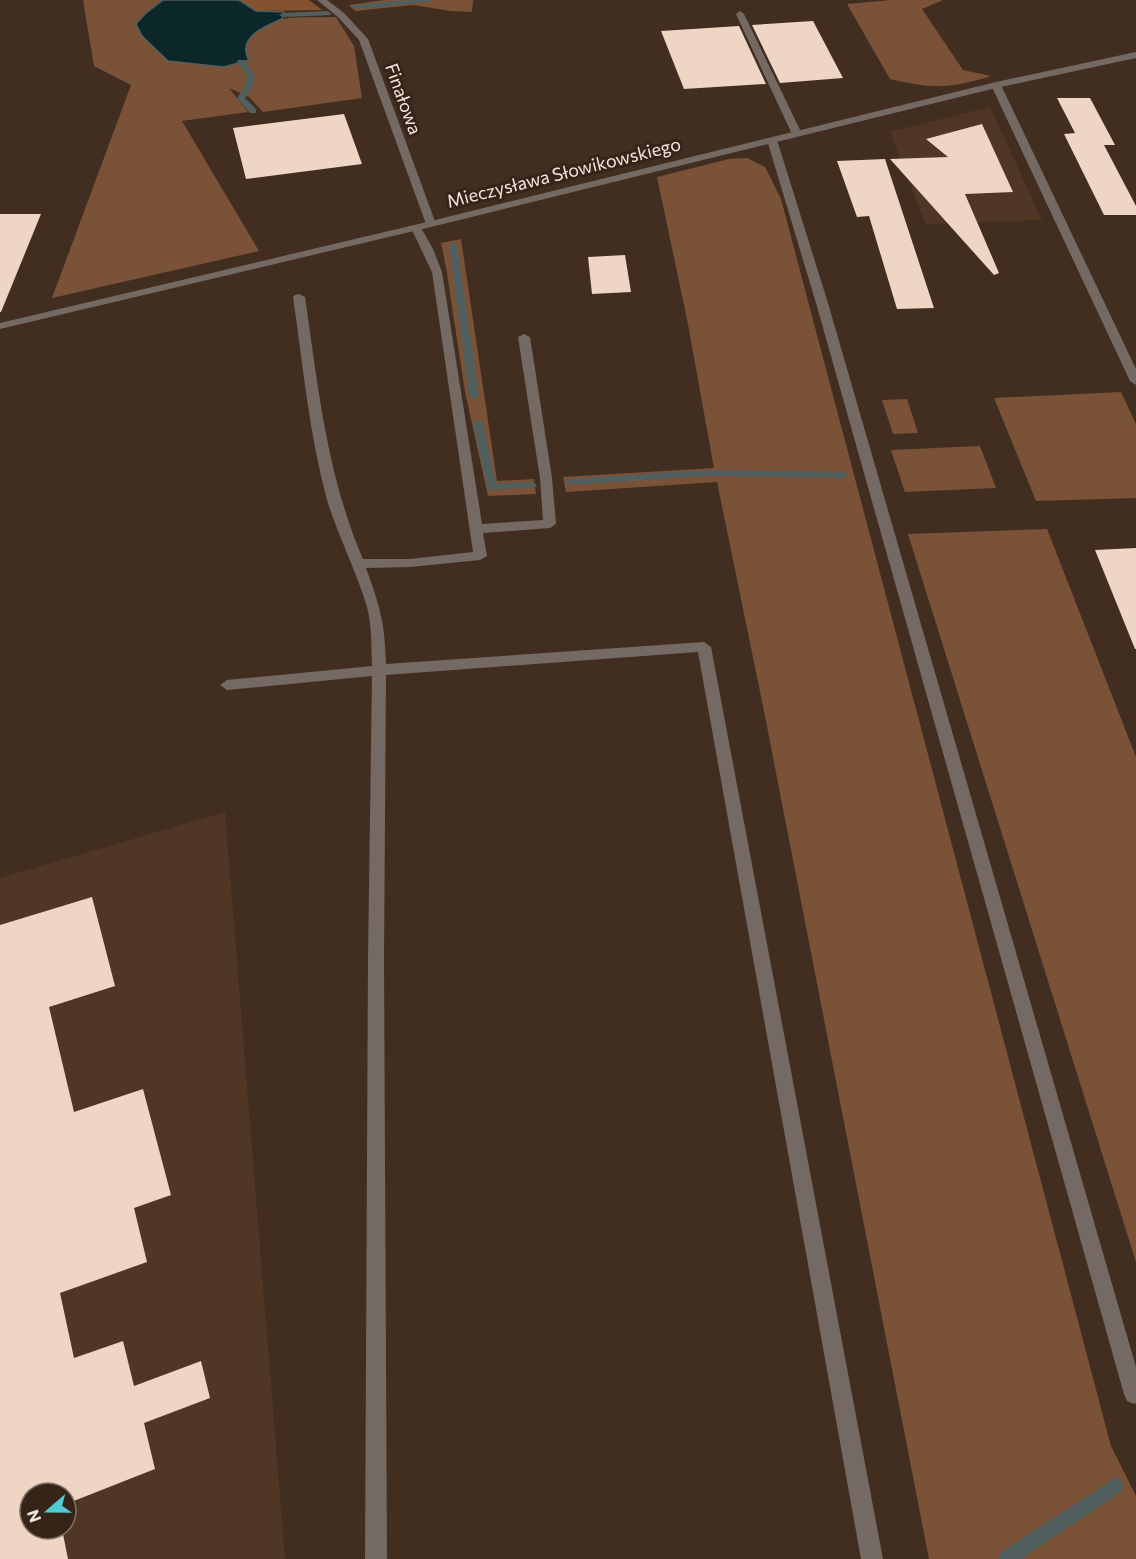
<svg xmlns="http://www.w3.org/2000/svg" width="1136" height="1559" font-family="Commissioner,sans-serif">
	<rect width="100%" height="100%" fill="#422e21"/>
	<path fill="#503625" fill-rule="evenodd" d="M 990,107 L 1042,220 L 926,224 L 890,132 Z
		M 225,812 L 285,1559 L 0,1559 L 0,878 ZM 30,1493 L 66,1493 L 66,1529 L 30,1529 Z"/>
	<path fill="#7a5238" d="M 83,0 L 163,0 L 145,14 L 169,61 L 224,67 L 248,60 C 246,56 243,52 245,47 C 248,34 271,21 283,19 C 300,16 319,18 336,17 L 354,46 L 362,98 L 263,112 L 249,97 L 229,88 L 248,112 L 182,121 L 259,251 L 52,298 L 131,85 L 94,66 Z
		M 384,0 L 473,0 L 472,12 L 451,11 L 413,5 L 355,11 L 349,5 Z
		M 891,0 L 943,0 L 922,9 L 963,70 L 991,76 C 949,89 932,89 890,79 L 847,4 Z
		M 747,158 L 765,167 L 781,199 L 1111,1446 L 1136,1496 L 1136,1559 L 929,1559 L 764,711 L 717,482 L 566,492 L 563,477 L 714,468 L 687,319 L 657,177 L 729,159 Z
		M 461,239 L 497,481 L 534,479 L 536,494 L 488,496 L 465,392 L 446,267 L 441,243 Z
		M 1121,392 L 1136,424 L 1136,498 L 1036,501 L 994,398 Z
		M 907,399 L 918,433 L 893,434 L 882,400 Z
		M 980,446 L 996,488 L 905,492 L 891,450 Z
		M 1047,529 L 1136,757 L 1136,1262 L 908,534 Z"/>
	<path fill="#84522f" d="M 239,0 L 309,0 L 322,10 L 256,11 Z"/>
	<path fill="#0b2729" stroke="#51605f" stroke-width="1.5" d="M 163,0 L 239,0 L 256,11 L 284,12 L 282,19 C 265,26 236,38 249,60 L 224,67 L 168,61 L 142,36 L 136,24 L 145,14 Z"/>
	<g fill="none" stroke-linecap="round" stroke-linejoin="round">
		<path fill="#51605f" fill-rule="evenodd" d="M 406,0 L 432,0 L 428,2 L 355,9 L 351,7 L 355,5 Z
			M 327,11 L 331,13 L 330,15 L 283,17 L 279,15 L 283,13 Z
			M 238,60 L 244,60 L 255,76 L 253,86 L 245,98 L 256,109 L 256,113 L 250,113 L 237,98 L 245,86 L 247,76 L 237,62 Z
			M 453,243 L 457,246 L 479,396 L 474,399 L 469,396 L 449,246 Z
			M 478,420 L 483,423 L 496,484 L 532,482 L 537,485 L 536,487 L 488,490 L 473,423 Z
			M 704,470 L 843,472 L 848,475 L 843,478 L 704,476 L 570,485 L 565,482 L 570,479 Z
			M 1115,1478 L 1121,1480 L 1123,1486 L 1121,1492 L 1021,1559 L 998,1559 L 1000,1553 Z"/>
	</g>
	<path fill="#eed5c4" d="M 813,21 L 843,78 L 780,83 L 752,25 Z
		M 739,26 L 766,84 L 684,89 L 661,31 Z
		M 1057,98 L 1090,98 L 1115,145 L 1104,145 L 1136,206 L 1136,215 L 1104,215 L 1064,134 L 1075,133 Z
		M 344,114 L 362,164 L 246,179 L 233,128 Z
		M 982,124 L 1013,192 L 965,194 L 999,273 L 994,275 L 890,159 L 948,157 L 926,139 Z
		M 885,159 L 934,308 L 897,309 L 869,216 L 857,217 L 837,161 Z
		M 0,214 L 41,214 L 1,312 L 0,312 Z
		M 625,255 L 631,292 L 592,294 L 588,257 Z
		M 1136,548 L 1136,649 L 1135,649 L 1095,550 Z
		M 92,897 L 115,986 L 49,1007 L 74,1112 L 143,1089 L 171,1195 L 134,1208 L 147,1262 L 60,1293 L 74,1358 L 123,1341 L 134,1386 L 201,1361 L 210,1398 L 144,1423 L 155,1469 L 66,1504 L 66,1493 L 30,1493 L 30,1529 L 62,1529 L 68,1559 L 0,1559 L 0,925 Z"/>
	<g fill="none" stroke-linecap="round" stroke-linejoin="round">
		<path fill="#746a63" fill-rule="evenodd" d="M 317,0 L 327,0 L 344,13 L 368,39 L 436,224 L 435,226 L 427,226 L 426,224 L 359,40 L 338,17 Z
			M 740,11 L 744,14 L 802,134 L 800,136 L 792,134 L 736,14 Z
			M 996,82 L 1001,85 L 1136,369 L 1136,385 L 1130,381 L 991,85 Z
			M 768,138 L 777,140 L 828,303 L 1136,1367 L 1136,1403 L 1134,1404 L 1127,1401 L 1124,1394 L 816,303 L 767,140 Z
			M 416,225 L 420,226 L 433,249 L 442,272 L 482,524 L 543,520 L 540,478 L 518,337 L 524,334 L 530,337 L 552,478 L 556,524 L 550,528 L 483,533 L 487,556 L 480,560 L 410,567 L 366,568 C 380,606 385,624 386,664 L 704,642 L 711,647 L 883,1559 L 861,1559 L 698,652 L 386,675 L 384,960 L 387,1559 L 365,1559 L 368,960 L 372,676 L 227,690 L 220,685 L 227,680 L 372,666 C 371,646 372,626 367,607 C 356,570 338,536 327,500 C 309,434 303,365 293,297 L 295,295 L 299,294 L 305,297 C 318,386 327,476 363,559 L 410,559 L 473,552 L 432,272 L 411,228 Z"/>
		<path fill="#746a63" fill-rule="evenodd" d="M 1136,52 L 1136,58 L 996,88 L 431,227 L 0,329 L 0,323 L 431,221 L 996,82 Z"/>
	</g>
	<g text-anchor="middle" stroke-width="6" stroke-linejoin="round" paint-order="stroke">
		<g font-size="18" fill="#f3e6de" stroke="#372418">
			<text transform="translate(403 99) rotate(70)" y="6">Finałowa</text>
			<text transform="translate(564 173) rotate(-14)" y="6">Mieczysława Słowikowskiego</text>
		</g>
	</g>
	<g transform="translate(48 1511) rotate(250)"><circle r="28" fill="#372418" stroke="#827267" stroke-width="1.5"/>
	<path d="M0-4.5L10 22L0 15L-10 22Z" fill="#51ccd4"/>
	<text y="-9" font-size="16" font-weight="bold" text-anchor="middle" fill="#f3e6de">N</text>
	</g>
</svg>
